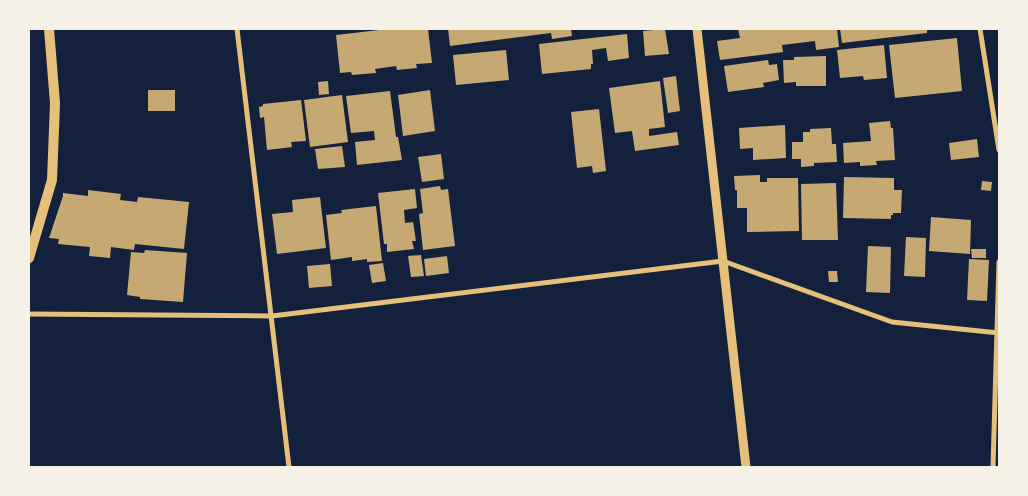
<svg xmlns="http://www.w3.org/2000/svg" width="1028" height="496" font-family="Cabin,sans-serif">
	<rect width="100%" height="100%" fill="#14213d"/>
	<path fill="#c6a872" d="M 388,29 L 428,29 L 432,63 L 416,64 L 417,68 L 397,70 L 396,66 L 375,69 L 376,73 L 352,75 L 351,72 L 340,73 L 336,35 Z
		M 448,29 L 571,29 L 572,36 L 552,39 L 551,33 L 450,46 Z
		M 665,29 L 669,54 L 645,56 L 643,31 Z
		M 738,29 L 837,29 L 839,47 L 816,50 L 815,41 L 782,45 L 783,52 L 720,60 L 717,41 L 740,38 Z
		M 840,29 L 927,29 L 927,33 L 842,43 Z
		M 627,34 L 629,58 L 608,61 L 606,48 L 592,50 L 593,64 L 591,64 L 591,69 L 542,74 L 539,44 Z
		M 957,38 L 962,91 L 895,98 L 889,45 Z
		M 884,45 L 887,78 L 864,80 L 863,76 L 840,78 L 837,50 Z
		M 506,50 L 509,80 L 456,85 L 453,55 Z
		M 826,56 L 826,86 L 796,86 L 796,82 L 784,83 L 783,60 L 794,60 L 794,57 Z
		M 768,60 L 769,65 L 777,64 L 779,80 L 763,83 L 764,87 L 728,92 L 724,66 Z
		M 676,76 L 680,111 L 668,113 L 663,78 Z
		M 328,81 L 329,94 L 319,95 L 318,82 Z
		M 660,81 L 665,127 L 649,129 L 649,136 L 677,132 L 679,145 L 635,151 L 632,131 L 615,133 L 609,88 Z
		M 148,90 L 175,90 L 175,111 L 148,111 Z
		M 430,90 L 435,131 L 403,136 L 398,95 Z
		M 390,91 L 396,137 L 398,137 L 402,160 L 357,165 L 355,142 L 375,140 L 374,131 L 351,133 L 346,96 Z
		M 342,95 L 348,142 L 310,147 L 304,100 Z
		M 301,100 L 306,141 L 291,142 L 292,147 L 267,150 L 264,117 L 260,118 L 259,107 L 263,106 L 263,104 Z
		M 599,109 L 606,171 L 593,173 L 592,166 L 577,168 L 571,112 Z
		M 890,121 L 891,128 L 893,128 L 895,160 L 876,161 L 877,165 L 860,166 L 860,162 L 844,163 L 843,143 L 871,141 L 869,123 Z
		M 785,125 L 786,158 L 753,160 L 753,148 L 740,149 L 739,128 Z
		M 831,128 L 832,144 L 836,144 L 837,162 L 814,163 L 814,166 L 801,167 L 801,159 L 792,159 L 792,142 L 803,142 L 803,132 L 810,132 L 810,129 Z
		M 977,139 L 979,157 L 951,160 L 949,143 Z
		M 342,146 L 345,167 L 318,169 L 315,149 Z
		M 441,154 L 444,179 L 422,182 L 418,157 Z
		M 760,175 L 760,182 L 767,182 L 767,178 L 798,178 L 799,231 L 747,232 L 747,208 L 737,208 L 737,190 L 735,190 L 734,176 Z
		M 844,177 L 894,178 L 894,190 L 902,190 L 901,213 L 893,213 L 893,215 L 891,215 L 891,219 L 843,218 Z
		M 982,181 L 992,182 L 991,191 L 981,190 Z
		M 836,183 L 838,240 L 802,240 L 801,184 Z
		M 440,186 L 441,190 L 448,189 L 455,246 L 423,250 L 419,214 L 423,213 L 420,189 Z
		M 415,189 L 417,208 L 404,210 L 405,223 L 413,222 L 416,241 L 412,241 L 414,249 L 387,252 L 387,244 L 384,244 L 378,193 Z
		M 88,190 L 121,194 L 120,200 L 137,202 L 138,197 L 189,202 L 184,249 L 135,244 L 134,250 L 111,247 L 110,258 L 89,256 L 90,247 L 58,244 L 59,239 L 49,238 L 63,196 L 63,193 L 88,196 Z
		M 320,197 L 326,248 L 277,254 L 272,214 L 293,212 L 292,200 Z
		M 376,206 L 382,261 L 367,262 L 367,259 L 352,261 L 352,257 L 331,260 L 326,215 L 342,213 L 341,210 Z
		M 931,217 L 971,220 L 970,254 L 929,251 Z
		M 906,237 L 926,238 L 925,277 L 904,276 Z
		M 868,246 L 891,247 L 890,293 L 866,292 Z
		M 971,249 L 986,249 L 986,258 L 972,258 Z
		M 145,250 L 187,253 L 183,302 L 140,299 L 140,297 L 127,295 L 131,252 L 144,253 Z
		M 421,255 L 424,276 L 411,277 L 408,256 Z
		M 447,256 L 449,273 L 426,276 L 424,259 Z
		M 969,259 L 989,260 L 987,301 L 967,300 Z
		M 383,263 L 386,281 L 372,283 L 369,265 Z
		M 330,264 L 332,286 L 309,288 L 307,266 Z
		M 828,271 L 837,271 L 838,282 L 829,282 Z"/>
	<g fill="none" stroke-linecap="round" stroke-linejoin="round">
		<path stroke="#e5c07b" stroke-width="5" d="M 237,29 L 289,467
			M 980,29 L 999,150
			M 29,314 L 272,316 L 723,261 L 892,322 L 999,333
			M 993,467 L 999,262"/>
		<path stroke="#e5c07b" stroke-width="9" d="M 697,29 L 746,467"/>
		<path stroke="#e5c07b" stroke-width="10" d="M 29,258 L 52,180 L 55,103 L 49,29"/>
	</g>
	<rect width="1028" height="496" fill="none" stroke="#f6f1e7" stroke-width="60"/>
</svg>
